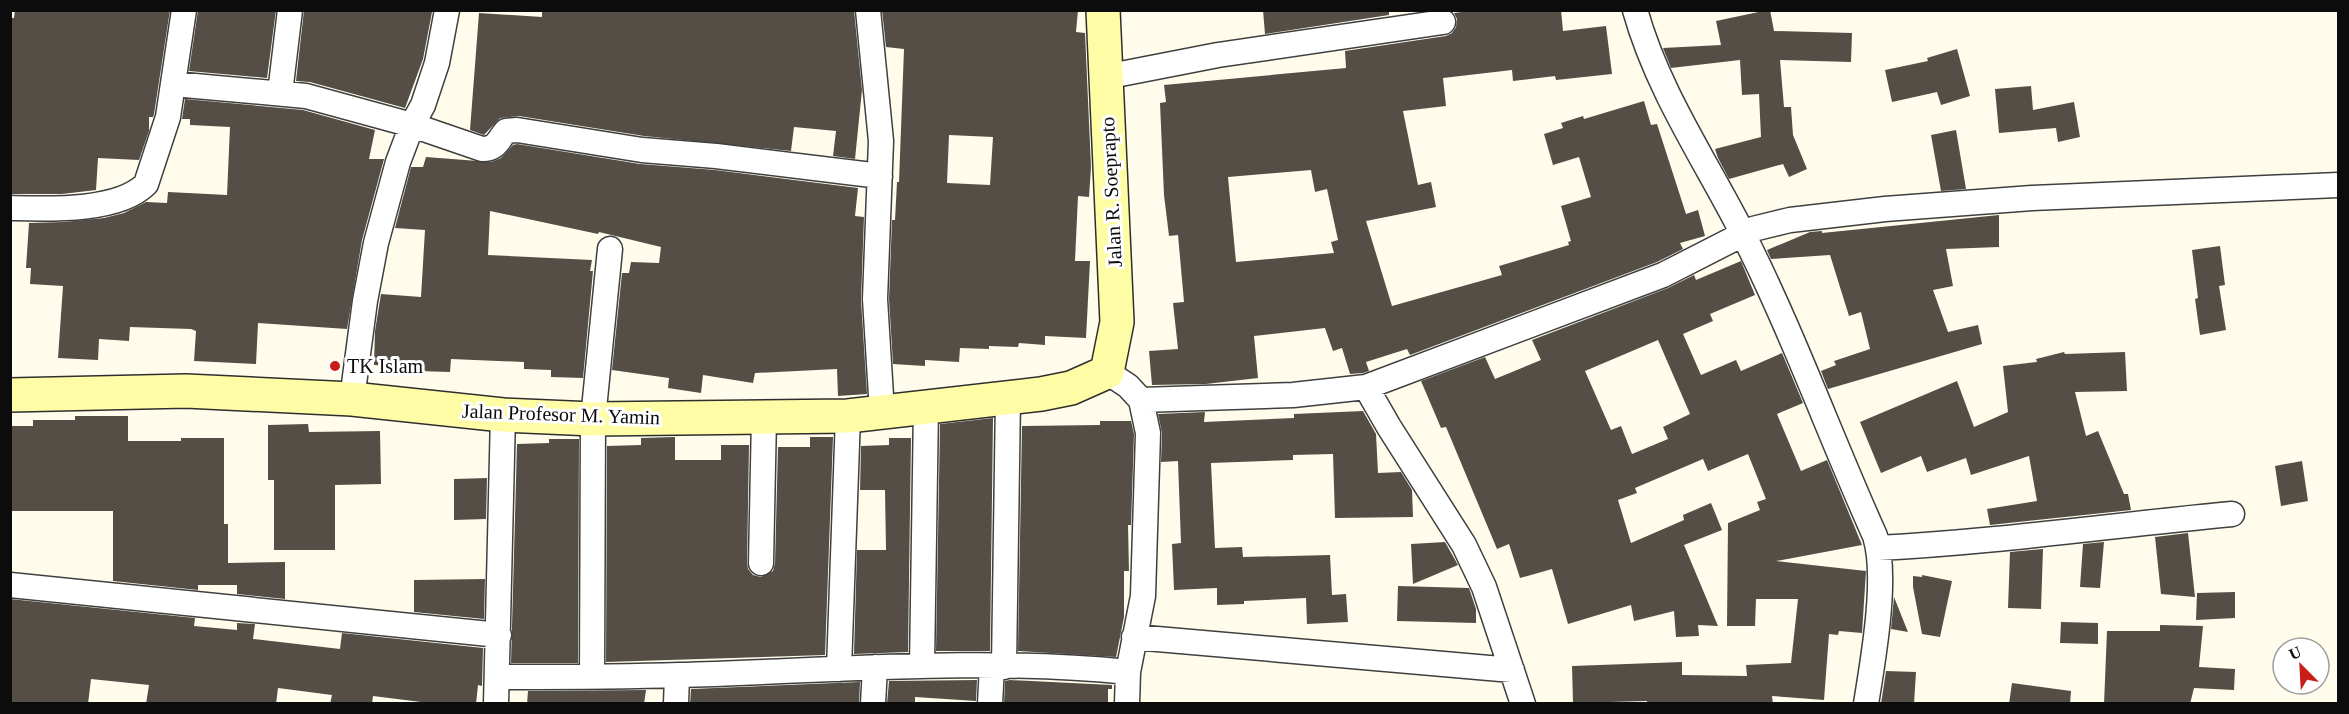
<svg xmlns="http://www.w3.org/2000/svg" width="2349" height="714" font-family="'Times New Roman',serif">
	<rect width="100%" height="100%" fill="#fffceb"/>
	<path fill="#554e47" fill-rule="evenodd" d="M 15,10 L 170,10 L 154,114 L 153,117 L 149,117 L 149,131 L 139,160 L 98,158 L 96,190 L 62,194 L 10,194 L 10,18 L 14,18 Z
		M 198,10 L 276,10 L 267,78 L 189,71 Z
		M 304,10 L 422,10 L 432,12 L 423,59 L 405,108 L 310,82 L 296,81 Z
		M 542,10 L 854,10 L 862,90 L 855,159 L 833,156 L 836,131 L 794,127 L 791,151 L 644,136 L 519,116 L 500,118 L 484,135 L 470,130 L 479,13 L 542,17 Z
		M 882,10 L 1078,10 L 1076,32 L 1085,33 L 1091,167 L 1089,197 L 1078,196 L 1075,261 L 1090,261 L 1086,338 L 1045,336 L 1045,345 L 1019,343 L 1018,347 L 989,346 L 989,349 L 960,348 L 959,362 L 925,360 L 925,366 L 893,364 L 889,299 L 892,220 L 895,220 L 897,182 L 899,182 L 904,49 L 886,47 ZM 949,135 L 993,137 L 990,185 L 947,183 Z
		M 1263,10 L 1389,10 L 1389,15 L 1265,34 Z
		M 1477,10 L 1561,10 L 1563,31 L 1606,26 L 1612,74 L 1556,80 L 1555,76 L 1513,81 L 1512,70 L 1443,78 L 1446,106 L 1403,111 L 1418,185 L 1431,182 L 1436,207 L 1366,221 L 1392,306 L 1502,275 L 1499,266 L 1569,245 L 1568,242 L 1571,241 L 1561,206 L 1591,197 L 1579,157 L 1553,165 L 1544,134 L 1563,128 L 1561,123 L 1583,116 L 1584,119 L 1644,101 L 1651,125 L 1657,124 L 1686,214 L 1698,210 L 1705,236 L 1680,243 L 1683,249 L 1657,262 L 1410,355 L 1407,349 L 1366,362 L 1369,371 L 1363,373 L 1350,374 L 1342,348 L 1333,351 L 1325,328 L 1254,336 L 1258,378 L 1206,384 L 1152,385 L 1149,351 L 1178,349 L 1173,303 L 1184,302 L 1178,235 L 1169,236 L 1164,195 L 1160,103 L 1166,102 L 1164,85 L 1346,68 L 1345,51 L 1446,36 L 1452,33 L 1456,27 L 1457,19 L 1454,13 ZM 1311,170 L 1315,192 L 1327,189 L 1338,240 L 1331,242 L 1334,253 L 1236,262 L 1228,177 Z
		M 1768,10 L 1770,10 L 1774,31 L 1852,33 L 1851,62 L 1780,60 L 1784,107 L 1791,107 L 1793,135 L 1807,169 L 1789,177 L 1783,164 L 1729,179 L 1718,158 L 1715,149 L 1761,137 L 1759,94 L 1742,95 L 1740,60 L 1671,68 L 1663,48 L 1721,45 L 1716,21 Z
		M 1957,49 L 1970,96 L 1941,105 L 1937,92 L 1892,102 L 1885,70 L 1928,61 L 1927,58 Z
		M 2031,86 L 2033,110 L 2074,102 L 2080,137 L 2058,142 L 2056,128 L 1999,133 L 1995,89 Z
		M 185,99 L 303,110 L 375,130 L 369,159 L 384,159 L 362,240 L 347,329 L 258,323 L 256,364 L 194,361 L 196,331 L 191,329 L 130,327 L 129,341 L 99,339 L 98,360 L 58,358 L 63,286 L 30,284 L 31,268 L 26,268 L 29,223 L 64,222 L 104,218 L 124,213 L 146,202 L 167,203 L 168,192 L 227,195 L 230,127 L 190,125 L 190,119 L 182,119 Z
		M 1956,130 L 1966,189 L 1941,191 L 1931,135 Z
		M 517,144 L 640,164 L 715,170 L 858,188 L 855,216 L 864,217 L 861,300 L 867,394 L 838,396 L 837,369 L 755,373 L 753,383 L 703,375 L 701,393 L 668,388 L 669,378 L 612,370 L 622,273 L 629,273 L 631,262 L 659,263 L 661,247 L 599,232 L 598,234 L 490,211 L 488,255 L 592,260 L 590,271 L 593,271 L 583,378 L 551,377 L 551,370 L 524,369 L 524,362 L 451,359 L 450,372 L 417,371 L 417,367 L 374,365 L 375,331 L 381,294 L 421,297 L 425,230 L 395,228 L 411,167 L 423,167 L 426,157 L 491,162 L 501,158 L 513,145 Z
		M 1999,215 L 1999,247 L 1946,249 L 1953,286 L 1933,290 L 1948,332 L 1978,325 L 1982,344 L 1828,389 L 1821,371 L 1836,365 L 1834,361 L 1870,349 L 1861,312 L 1849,316 L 1830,255 L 1771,259 L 1767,250 L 1810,232 L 1822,231 L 1822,233 Z
		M 2220,246 L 2225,285 L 2219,286 L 2226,330 L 2200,335 L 2195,299 L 2198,298 L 2192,250 Z
		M 1741,261 L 1755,295 L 1710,314 L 1713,321 L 1683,334 L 1701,375 L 1736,360 L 1741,371 L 1782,353 L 1803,403 L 1777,414 L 1801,471 L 1827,460 L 1862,545 L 1776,561 L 1866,571 L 1862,633 L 1839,631 L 1838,635 L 1829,634 L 1824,700 L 1772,696 L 1773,704 L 1647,704 L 1647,701 L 1573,703 L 1572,666 L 1682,662 L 1682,675 L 1747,676 L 1746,665 L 1791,663 L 1798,599 L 1756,599 L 1755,626 L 1727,626 L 1728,523 L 1760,510 L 1757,502 L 1766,499 L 1748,454 L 1708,471 L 1703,459 L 1635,488 L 1637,493 L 1618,500 L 1631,543 L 1684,520 L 1683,515 L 1711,503 L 1722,530 L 1684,545 L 1718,626 L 1698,625 L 1699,636 L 1676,637 L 1674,611 L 1634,621 L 1631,605 L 1568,624 L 1552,569 L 1520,578 L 1509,544 L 1497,549 L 1446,427 L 1441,428 L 1421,381 L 1485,357 L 1495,379 L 1541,360 L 1532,340 L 1668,288 L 1694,275 L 1696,280 ZM 1658,340 L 1690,414 L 1663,427 L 1668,439 L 1632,454 L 1621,426 L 1611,430 L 1585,371 Z
		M 2064,352 L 2065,354 L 2125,352 L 2127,391 L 2075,392 L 2086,436 L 2098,431 L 2124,494 L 2128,494 L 2131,510 L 1990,525 L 1987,509 L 2037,501 L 2029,456 L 1971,475 L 1966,458 L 1927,472 L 1921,456 L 1881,473 L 1860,422 L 1957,381 L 1974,427 L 2008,412 L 2003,366 L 2037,362 L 2036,359 Z
		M 1363,411 L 1376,434 L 1378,473 L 1401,472 L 1412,490 L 1413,517 L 1335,518 L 1333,454 L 1293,455 L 1293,460 L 1211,463 L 1215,548 L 1242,547 L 1243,557 L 1330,555 L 1332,595 L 1346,594 L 1348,622 L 1307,624 L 1306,598 L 1244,601 L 1244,604 L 1217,605 L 1217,588 L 1174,590 L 1172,544 L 1181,543 L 1178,461 L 1161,462 L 1162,433 L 1158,414 L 1205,412 L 1204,422 L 1294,418 L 1294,414 Z
		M 75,416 L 128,416 L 128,441 L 181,441 L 181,438 L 224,438 L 224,524 L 228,524 L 228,563 L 285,562 L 285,599 L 237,594 L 237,585 L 198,585 L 198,590 L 113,581 L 113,511 L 10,511 L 10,426 L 33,426 L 33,420 L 75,420 Z
		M 993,418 L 990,651 L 936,651 L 940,424 Z
		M 1100,421 L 1131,421 L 1134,434 L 1131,525 L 1128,525 L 1129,571 L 1124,571 L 1124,617 L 1116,657 L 1018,651 L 1022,426 L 1100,425 Z
		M 308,424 L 309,432 L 380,431 L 381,484 L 335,485 L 335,550 L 274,550 L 274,480 L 268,480 L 268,425 Z
		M 675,437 L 675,460 L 721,460 L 721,445 L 749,445 L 747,563 L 748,569 L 753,575 L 761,577 L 773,571 L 775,563 L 778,447 L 810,447 L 810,437 L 833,437 L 825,655 L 606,662 L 607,446 L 641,445 L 641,438 Z
		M 889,438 L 911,438 L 908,652 L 854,654 L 857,550 L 886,550 L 885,490 L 860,490 L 861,446 L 889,445 Z
		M 549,439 L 579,439 L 578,663 L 511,663 L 517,444 L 549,443 Z
		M 2302,461 L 2308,501 L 2281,506 L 2275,466 Z
		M 487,478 L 486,519 L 454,520 L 454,479 Z
		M 2188,533 L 2195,597 L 2161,594 L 2155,537 Z
		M 1445,542 L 1458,565 L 1413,584 L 1411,544 Z
		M 2104,542 L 2100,588 L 2080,587 L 2083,544 Z
		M 2043,549 L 2041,609 L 2008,608 L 2010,552 Z
		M 1922,575 L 1952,581 L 1940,637 L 1922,634 L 1913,587 L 1913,576 L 1922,577 Z
		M 485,579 L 484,619 L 414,612 L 414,580 Z
		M 1398,586 L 1469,588 L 1476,609 L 1476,623 L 1397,621 Z
		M 2235,592 L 2235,618 L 2196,620 L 2197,593 Z
		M 1894,597 L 1908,632 L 1891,629 Z
		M 10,599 L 195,618 L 194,626 L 237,630 L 237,623 L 255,624 L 253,639 L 340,649 L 342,633 L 483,648 L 482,686 L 478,685 L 476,704 L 437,704 L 373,696 L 372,704 L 330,704 L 332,695 L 278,688 L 276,704 L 146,704 L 149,685 L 91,679 L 88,704 L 10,704 Z
		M 2061,622 L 2098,623 L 2098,644 L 2060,643 Z
		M 2160,625 L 2203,626 L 2199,667 L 2235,669 L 2234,690 L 2194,688 L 2190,704 L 2104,704 L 2107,631 L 2160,631 Z
		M 1886,671 L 1916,672 L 1914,704 L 1881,704 Z
		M 977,680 L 976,701 L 915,697 L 915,704 L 887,704 L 889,681 Z
		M 1010,680 L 1112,685 L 1112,689 L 1108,689 L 1108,704 L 1004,703 L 1005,681 Z
		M 860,682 L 859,704 L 690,704 L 691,689 Z
		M 2012,683 L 2071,691 L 2070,704 L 2009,704 Z
		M 646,690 L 644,704 L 527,704 L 528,691 Z"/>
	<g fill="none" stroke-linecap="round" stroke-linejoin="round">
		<g stroke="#3f3f3f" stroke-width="27">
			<path id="street" d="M 868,10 L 881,141 L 875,299 L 882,412
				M 1635,10 C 1658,92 1706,161 1744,236 C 1793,333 1830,436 1875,536 C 1888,577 1873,660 1866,704
				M 1105,77 L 1218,55 L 1443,22
				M 173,84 L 306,96 L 412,125 L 482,149 C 497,149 498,140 506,131 L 517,130 L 642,150 L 716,156 L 880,176
				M 280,93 L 290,10
				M 10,208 C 49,209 118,212 146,184 L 168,117 L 184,10
				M 1107,372 L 1128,386 L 1141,400 L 1148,433 L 1143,596 L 1128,672 L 1127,704
				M 1366,387 L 1389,427 L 1464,545 L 1484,587 L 1523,704
				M 352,399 L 365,301 L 376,243 L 398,162 L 412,125 L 423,105 L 437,63 L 447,10
				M 1141,400 L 1293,395 L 1366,387 L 1663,275 L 1753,229 L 1790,220 L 1885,209 L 2032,198 L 2338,185
				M 1878,548 C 1997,542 2114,525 2232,514
				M 761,563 L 764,417
				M 10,585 L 499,635
				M 1134,637 L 1512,670
				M 922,666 L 926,407
				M 1004,667 L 1008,397
				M 839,669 L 848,416
				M 592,676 L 593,419 L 610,249
				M 498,677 C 558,677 619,677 679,675 C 828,671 979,657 1128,672
				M 496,704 L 503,415
				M 676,704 L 677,676
				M 873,704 L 875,667
				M 990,704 L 992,666"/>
		</g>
		<g stroke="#2e2e2e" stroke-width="36">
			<path id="secondary" d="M 10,395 L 186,391 L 352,399 L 503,415 L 593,419 L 848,416 L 1041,394 L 1071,388 L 1107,372 L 1117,322 L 1103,10"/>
		</g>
		<use href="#street" stroke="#fff" stroke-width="24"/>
		<use href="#secondary" stroke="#fffca6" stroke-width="33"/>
	</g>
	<circle fill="#c81c17" stroke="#fff" stroke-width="2" cx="335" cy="366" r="6"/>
	<g text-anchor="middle" stroke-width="6" stroke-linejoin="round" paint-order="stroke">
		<g font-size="20" fill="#0c0c0c" stroke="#fff">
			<text transform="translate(1111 192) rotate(-93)" y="7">Jalan R. Soeprapto</text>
			<text transform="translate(561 414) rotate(2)" y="7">Jalan Profesor M. Yamin</text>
		</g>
		<g font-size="20" fill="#0c0c0c" stroke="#fff" text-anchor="start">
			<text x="347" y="373">TK Islam</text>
		</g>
	</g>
	<rect width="2349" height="714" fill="none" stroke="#0c0c0c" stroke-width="24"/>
	<g transform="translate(2301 666) rotate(336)"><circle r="28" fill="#ffffff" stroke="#9e9e9e" stroke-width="1.5"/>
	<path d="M0-4.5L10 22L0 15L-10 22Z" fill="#c81c17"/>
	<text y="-9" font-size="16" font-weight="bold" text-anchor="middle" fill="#0c0c0c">U</text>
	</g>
</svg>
